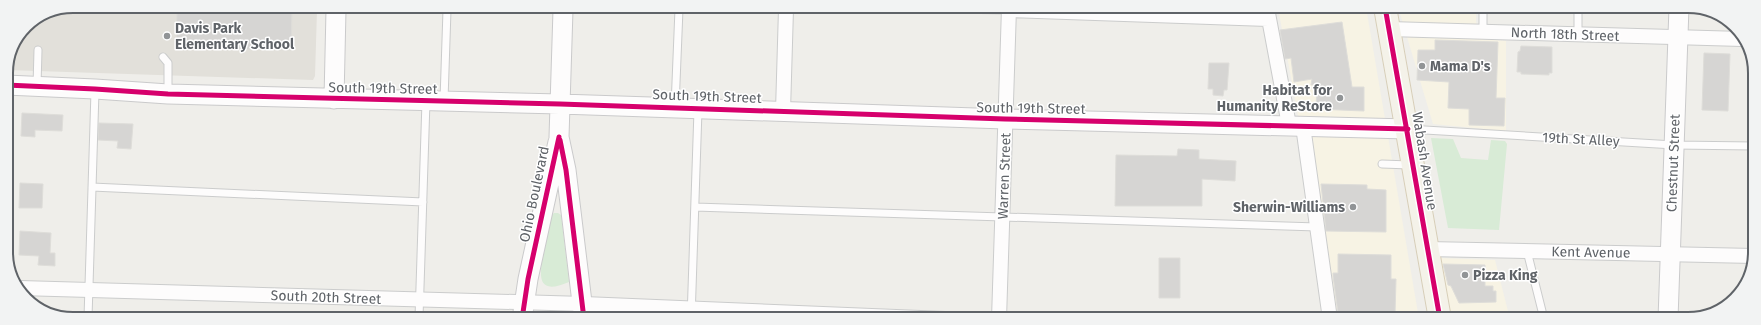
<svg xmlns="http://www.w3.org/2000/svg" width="1761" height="325" font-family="'Fira Sans',sans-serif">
	<rect width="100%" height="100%" fill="#efeeea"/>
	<path fill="#f7f3e4" d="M 1366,7 L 1419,319 L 1336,319 L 1278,8 Z
		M 1398,7 L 1476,7 L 1476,22 L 1483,39 L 1506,41 L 1506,131 L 1433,124 Z
		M 1439,258 L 1495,260 L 1510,319 L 1450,319 Z"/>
	<path fill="#e2e0da" d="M 317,10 L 315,76 L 313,80 L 7,70 L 11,47 L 26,25 L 47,11 Z"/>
	<path fill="#d8ebd6" d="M 1431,138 L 1453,139 L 1461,158 L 1488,160 L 1491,140 L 1505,141 L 1507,144 L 1499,230 L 1448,228 Z
		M 554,213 L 558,213 L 561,215 L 569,282 C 534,297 540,273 544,249 C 546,238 549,227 551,216 Z"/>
	<path fill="#d6d5d3" stroke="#deddd9" d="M 292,10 L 291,50 L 176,48 L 177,11 Z
		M 1342,22 L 1352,87 L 1364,87 L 1364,111 L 1316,109 L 1317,85 L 1311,85 L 1312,79 L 1294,82 L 1291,58 L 1285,59 L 1280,30 Z
		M 1435,40 L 1498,42 L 1496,98 L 1505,98 L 1504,126 L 1469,125 L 1469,109 L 1448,108 L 1449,82 L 1417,80 L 1418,50 L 1435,50 Z
		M 1521,46 L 1552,47 L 1552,73 L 1549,73 L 1549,75 L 1521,74 L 1521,72 L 1517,72 L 1518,52 L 1520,51 Z
		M 1704,53 L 1730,54 L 1728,111 L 1702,110 Z
		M 1209,63 L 1229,63 L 1227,90 L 1224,90 L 1223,96 L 1213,95 L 1213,89 L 1208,89 Z
		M 22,113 L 63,115 L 62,131 L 35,130 L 35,137 L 21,136 Z
		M 99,123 L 133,124 L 131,149 L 117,148 L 118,141 L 98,140 Z
		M 1178,149 L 1199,150 L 1199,159 L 1236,161 L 1235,181 L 1202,179 L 1202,206 L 1115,206 L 1116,155 L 1177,156 Z
		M 20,183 L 43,184 L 42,208 L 19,208 Z
		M 1321,184 L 1367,185 L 1367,189 L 1386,190 L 1386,232 L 1326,231 Z
		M 20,231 L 51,233 L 50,253 L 55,253 L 55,266 L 38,265 L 39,256 L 19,255 Z
		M 1338,254 L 1391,255 L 1391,279 L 1396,279 L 1395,314 L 1338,313 L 1333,276 L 1333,273 L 1338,273 Z
		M 1159,258 L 1180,258 L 1180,298 L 1159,298 Z
		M 1443,264 L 1485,265 L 1485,286 L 1493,286 L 1493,291 L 1496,291 L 1496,302 L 1459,303 L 1451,286 L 1448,285 Z"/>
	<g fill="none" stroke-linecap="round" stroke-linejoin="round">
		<g stroke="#cbcccc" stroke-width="9">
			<path id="lane" d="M 952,9 L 1009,10
				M 1483,32 L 1483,7
				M 1578,35 L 1578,7
				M 163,57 L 168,63 L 168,94
				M 37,86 L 38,50
				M 444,100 L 447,10
				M 675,107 L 679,9
				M 1408,129 L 1674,145 L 1754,146
				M 1382,164 L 1410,165
				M 92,187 L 423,202
				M 695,207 L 1317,227
				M 1527,251 L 1544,319
				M 88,318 L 95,91
				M 419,318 L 426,101
				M 691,319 L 698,110"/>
		</g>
		<g stroke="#cbcccc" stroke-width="16">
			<path id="street" d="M 1267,8 L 1289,125
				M 1009,10 L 1268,19
				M 1389,29 L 1742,39
				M 783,111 L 786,9
				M 1303,126 L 1330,319
				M 1427,249 L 1754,256
				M 20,288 L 584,304 L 945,319
				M 999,319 L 1009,8"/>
		</g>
		<g stroke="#cacacb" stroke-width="21">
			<path id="secondary" d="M 563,10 L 559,137 L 566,170 L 584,319
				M 6,85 L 95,89 L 168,94 L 560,104 L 1005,119 L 1408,129
				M 334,99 L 336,10
				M 522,319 L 528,279 L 558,142
				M 1668,319 L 1679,7"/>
		</g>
		<g stroke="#d7ceb8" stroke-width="24">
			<path id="primary" d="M 1385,7 L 1440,319"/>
		</g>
		<use href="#lane" stroke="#fdfcfc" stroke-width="7"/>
		<use href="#street" stroke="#fdfcfc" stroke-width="14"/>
		<use href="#secondary" stroke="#fdfcfc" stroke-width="19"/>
		<use href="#primary" stroke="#f4f2e9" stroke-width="22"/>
		<g stroke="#fff" stroke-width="8">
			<path id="cycleway" d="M 1385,7 L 1440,319
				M 6,85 L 95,89 L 168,94 L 560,104 L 1005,119 L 1408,129
				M 560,140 L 566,170 L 584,319
				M 522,319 L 528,279 L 559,137"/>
		</g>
		<use href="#cycleway" stroke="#d6006c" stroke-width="5"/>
	</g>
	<g fill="#919496" stroke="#fff" stroke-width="1.5">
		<circle cx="167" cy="36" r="4"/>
		<circle cx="1422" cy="66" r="4"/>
		<circle cx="1340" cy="98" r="4"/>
		<circle cx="1353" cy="207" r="4"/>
		<circle cx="1465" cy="275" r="4"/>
	</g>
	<g text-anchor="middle" stroke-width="3" stroke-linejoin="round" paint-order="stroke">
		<g font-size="14" font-weight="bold" fill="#5f6368" stroke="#fff" text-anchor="start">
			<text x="175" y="33">Davis Park<tspan x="175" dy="16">Elementary School</tspan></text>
			<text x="1430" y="71">Mama D's</text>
			<text x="1332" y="95" text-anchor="end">Habitat for<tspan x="1332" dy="16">Humanity ReStore</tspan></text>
			<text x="1345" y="212" text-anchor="end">Sherwin-Williams</text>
			<text x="1473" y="280">Pizza King</text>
		</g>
		<g font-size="14" fill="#5f6368" stroke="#fff">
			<text transform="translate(1565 34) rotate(2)" y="5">North 18th Street</text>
			<text transform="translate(383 88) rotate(1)" y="5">South 19th Street</text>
			<text transform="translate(707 96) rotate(2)" y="5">South 19th Street</text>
			<text transform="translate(1031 108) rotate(1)" y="5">South 19th Street</text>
			<text transform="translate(1581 139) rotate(3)" y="5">19th St Alley</text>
			<text transform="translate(1425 161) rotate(81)" y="5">Wabash Avenue</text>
			<text transform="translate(1673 163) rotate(-88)" y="5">Chestnut Street</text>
			<text transform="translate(1004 176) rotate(-88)" y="5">Warren Street</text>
			<text transform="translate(534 194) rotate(-78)" y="5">Ohio Boulevard</text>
			<text transform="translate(1591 252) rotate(1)" y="5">Kent Avenue</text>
			<text transform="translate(326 297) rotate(2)" y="5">South 20th Street</text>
		</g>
	</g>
	<path d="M0 0H1761V325H0ZM73 13H1688A60 60 0 0 1 1748 73V252A60 60 0 0 1 1688 312H73A60 60 0 0 1 13 252V73A60 60 0 0 1 73 13Z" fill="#f2f3f3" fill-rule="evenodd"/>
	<path fill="none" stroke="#5f6368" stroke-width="2" d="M73 13H1688A60 60 0 0 1 1748 73V252A60 60 0 0 1 1688 312H73A60 60 0 0 1 13 252V73A60 60 0 0 1 73 13Z"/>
</svg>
